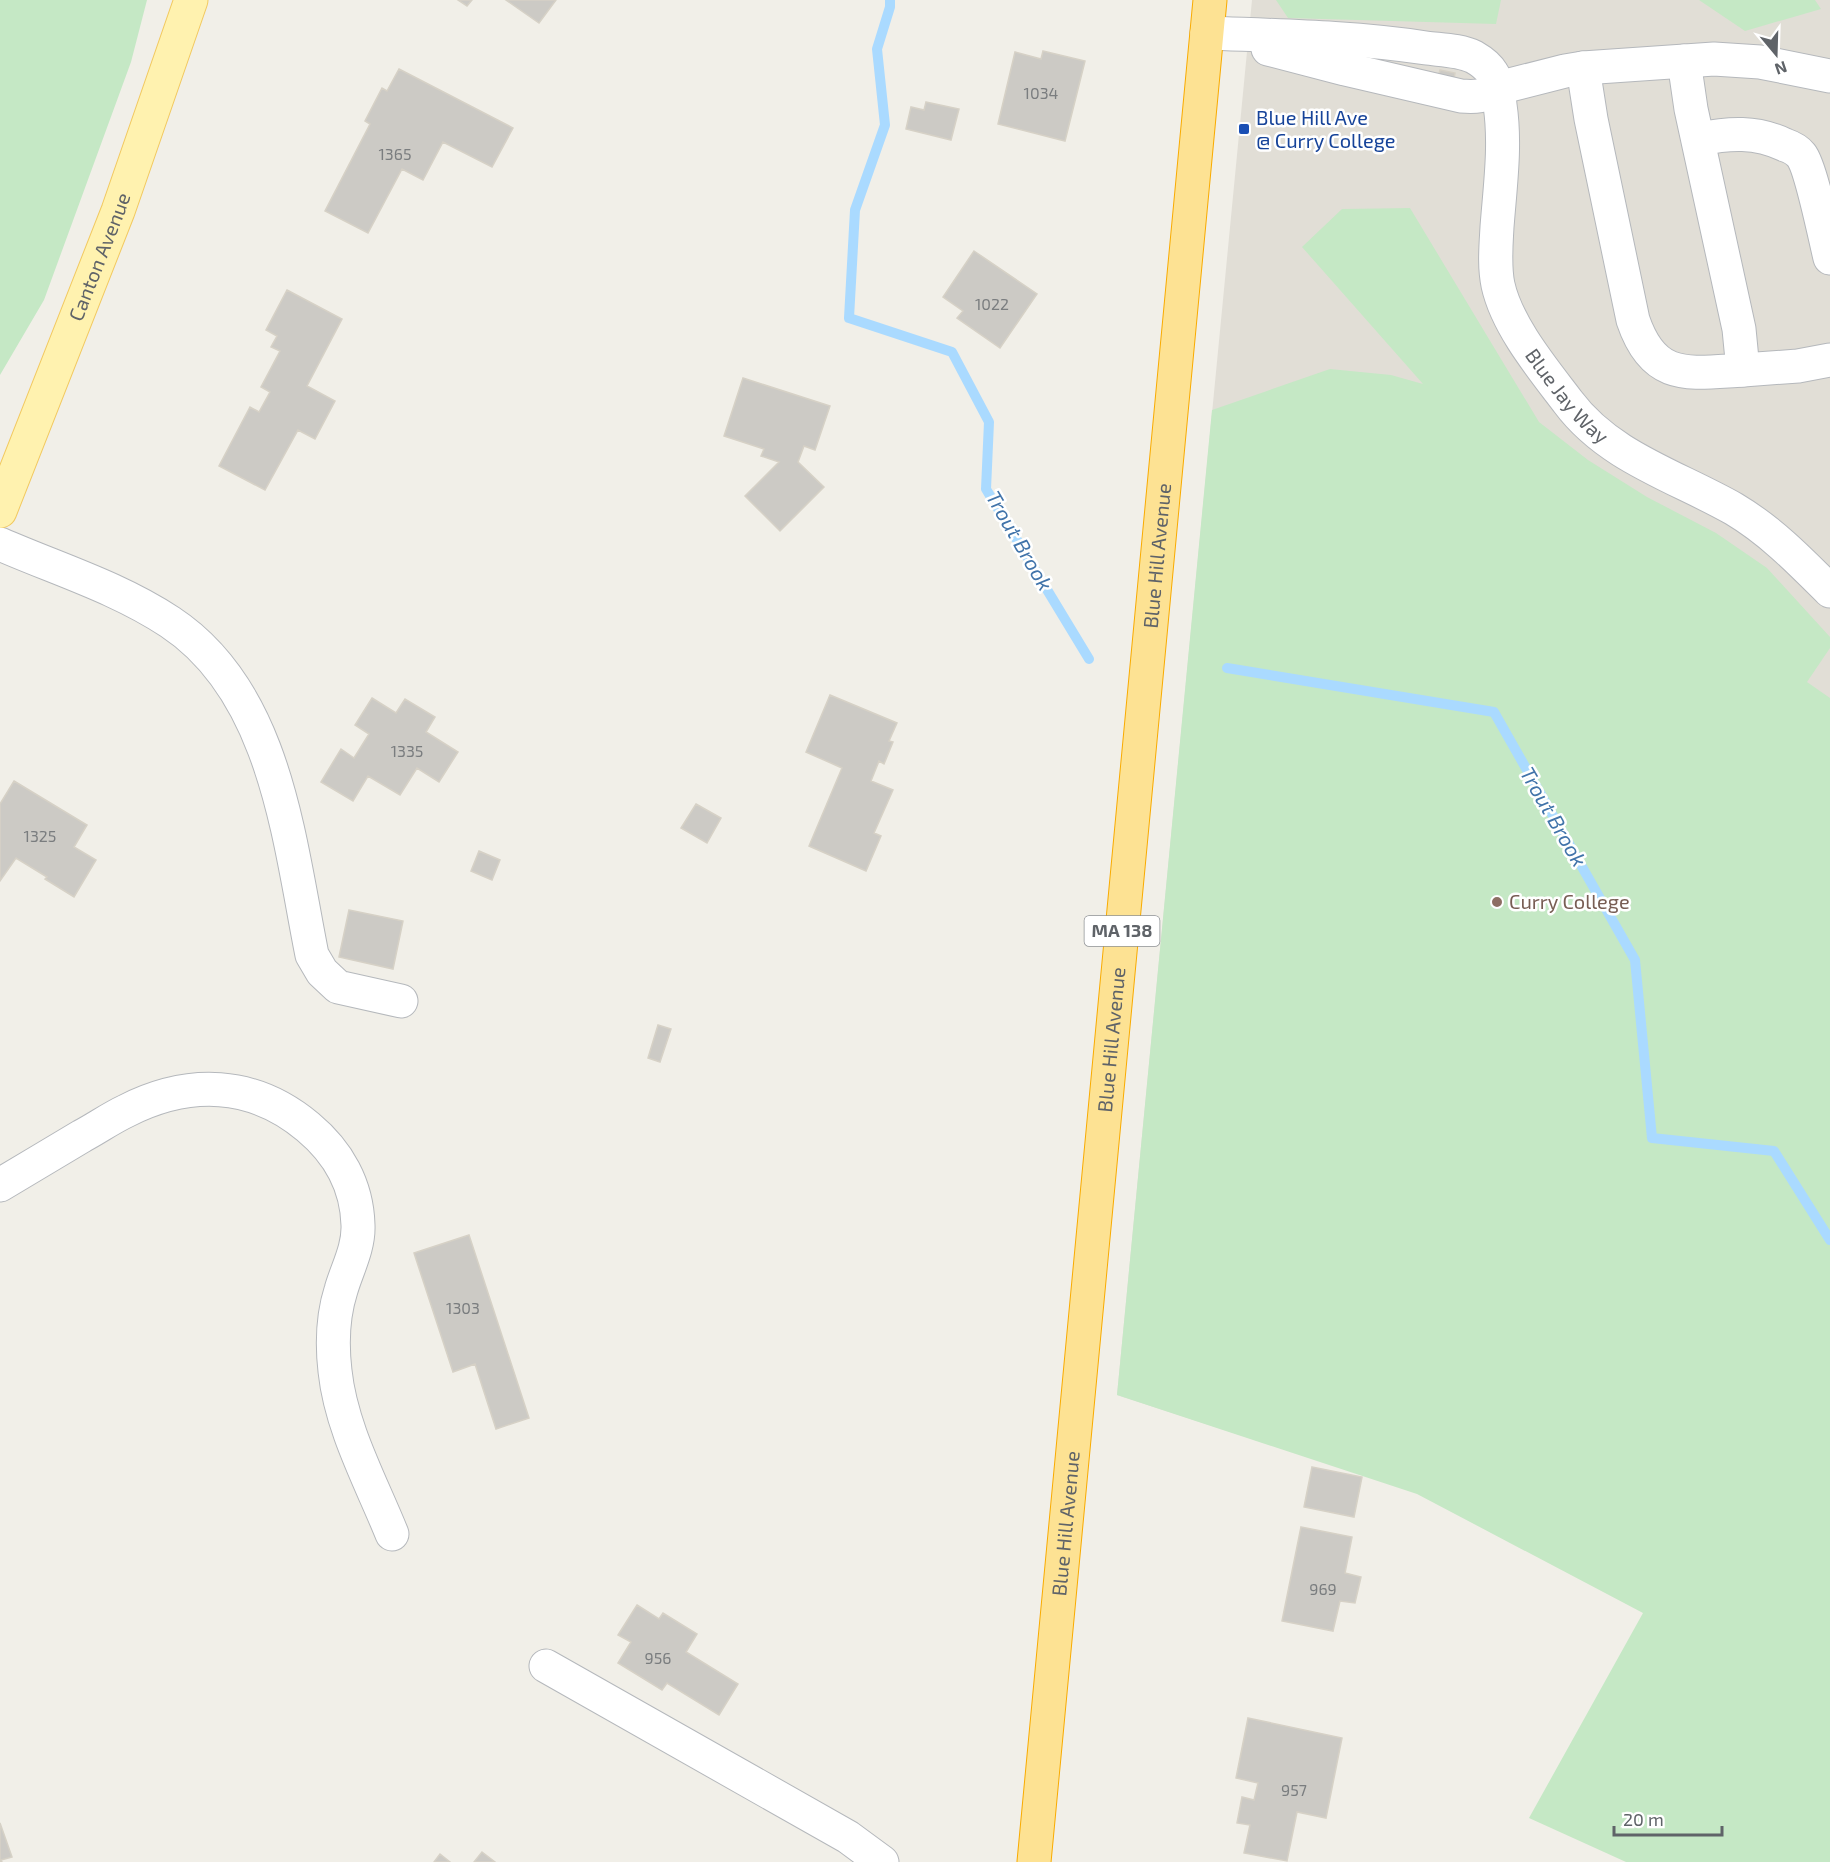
<svg xmlns="http://www.w3.org/2000/svg" width="1830" height="1862" font-family="'Exo 2',sans-serif">
	<rect width="100%" height="100%" fill="#f1efe8"/>
	<path fill="#e1ded6" d="M 1252,0 L 1830,0 L 1830,1627 L 1117,1395 Z"/>
	<path fill="#c5e8c5" d="M 0,0 L 147,0 L 131,62 L 44,300 L 0,375 Z
		M 1276,0 L 1501,0 L 1496,24 L 1288,18 Z
		M 1699,0 L 1815,0 L 1821,9 L 1745,31 Z
		M 1410,208 L 1539,422 L 1588,460 L 1647,497 L 1716,533 L 1767,568 L 1830,637 L 1830,648 L 1807,682 L 1830,698 L 1830,1862 L 1626,1862 L 1529,1818 L 1643,1613 L 1417,1494 L 1117,1395 L 1212,410 L 1330,369 L 1391,375 L 1423,384 L 1302,247 L 1342,209 Z"/>
	<g fill="none" stroke-linecap="round" stroke-linejoin="round">
		<path stroke="#aadaff" stroke-width="10" d="M 890,0 L 890,7 L 877,49 L 885,125 L 855,210 L 849,318 L 952,352 L 989,422 L 986,489 L 1089,659
			M 1227,668 L 1494,712 L 1635,960 L 1652,1138 L 1774,1151 L 1830,1240"/>
	</g>
	<path fill="#cccac5" stroke="#d6d1c6" stroke-width="1.5" d="M 458,0 L 472,0 L 467,6 Z
		M 506,0 L 556,0 L 539,23 Z
		M 1043,51 L 1085,61 L 1065,141 L 998,124 L 1015,52 L 1041,59 Z
		M 399,69 L 513,128 L 492,167 L 443,142 L 423,180 L 402,169 L 368,233 L 325,211 L 370,124 L 365,121 L 382,88 L 387,91 Z
		M 1440,70 L 1455,73 L 1453,85 L 1437,81 Z
		M 926,102 L 959,109 L 951,140 L 906,129 L 911,107 L 924,110 Z
		M 974,251 L 1037,294 L 1000,348 L 957,318 L 963,311 L 943,297 Z
		M 287,290 L 342,319 L 307,386 L 335,401 L 315,439 L 298,430 L 265,490 L 219,466 L 250,407 L 259,412 L 270,392 L 261,387 L 280,351 L 271,347 L 277,336 L 266,330 Z
		M 743,378 L 830,406 L 815,450 L 804,446 L 798,462 L 824,487 L 780,531 L 745,496 L 779,462 L 761,456 L 764,449 L 724,436 Z
		M 830,695 L 897,723 L 889,741 L 893,742 L 884,764 L 879,761 L 871,781 L 893,790 L 874,833 L 881,836 L 866,871 L 809,846 L 842,768 L 806,752 Z
		M 372,698 L 396,713 L 405,699 L 435,717 L 426,732 L 458,752 L 439,782 L 417,768 L 400,795 L 368,776 L 353,801 L 321,782 L 341,749 L 354,758 L 369,734 L 355,725 Z
		M 14,781 L 87,825 L 74,847 L 96,860 L 74,897 L 45,879 L 47,877 L 16,858 L 0,881 L 0,804 Z
		M 696,804 L 721,818 L 707,843 L 681,828 Z
		M 479,851 L 500,860 L 492,880 L 471,871 Z
		M 349,910 L 403,921 L 393,969 L 339,957 Z
		M 658,1025 L 671,1029 L 660,1062 L 648,1058 Z
		M 469,1235 L 529,1418 L 496,1429 L 475,1364 L 453,1372 L 414,1253 Z
		M 1312,1467 L 1362,1477 L 1354,1517 L 1304,1507 Z
		M 1301,1527 L 1352,1537 L 1345,1573 L 1361,1577 L 1355,1603 L 1340,1601 L 1333,1631 L 1282,1621 Z
		M 637,1605 L 659,1619 L 663,1613 L 697,1634 L 686,1652 L 738,1684 L 719,1715 L 667,1683 L 662,1690 L 618,1663 L 631,1642 L 618,1635 Z
		M 1248,1718 L 1342,1738 L 1326,1818 L 1297,1812 L 1287,1861 L 1244,1853 L 1250,1825 L 1237,1823 L 1242,1797 L 1254,1800 L 1258,1783 L 1236,1778 Z
		M 0,1823 L 12,1857 L 1,1860 L 2,1862 L 0,1862 Z
		M 482,1852 L 495,1862 L 474,1862 Z
		M 440,1854 L 450,1862 L 434,1862 Z"/>
	<g fill="none" stroke-linecap="round" stroke-linejoin="round">
		<g stroke="#b5b8bc" stroke-width="35">
			<g id="minor">
				<path id="s1" d="M 1207,33 C 1281,36 1353,37 1426,48 C 1441,50 1460,50 1474,57 C 1481,61 1488,66 1492,73 C 1498,82 1499,94 1500,105 C 1506,145 1500,187 1497,227 C 1496,246 1494,266 1498,285 C 1507,326 1543,369 1568,402 C 1609,457 1676,476 1734,509 C 1771,531 1800,561 1830,591"/>
				<path d="M 1268,49 L 1345,69 L 1461,96 C 1474,97 1487,97 1498,88 L 1565,71 L 1583,68 L 1714,59 L 1760,62 L 1830,76"/>
				<path d="M 1583,68 L 1591,119 L 1633,320 C 1654,382 1688,373 1743,370 L 1739,329 L 1691,109 L 1684,61"/>
				<path d="M 1699,139 C 1729,133 1756,131 1785,145 C 1791,147 1797,150 1801,155 C 1811,167 1825,238 1830,258"/>
				<path d="M 1743,370 L 1798,366 L 1830,360"/>
				<path d="M 0,544 C 57,569 117,587 170,622 C 276,692 289,840 312,955 L 322,972 L 338,987 L 401,1001"/>
				<path d="M 0,1185 C 27,1169 55,1152 82,1136 C 97,1128 111,1118 126,1111 C 189,1079 253,1081 308,1127 C 338,1152 357,1185 358,1225 C 359,1248 347,1269 341,1290 C 333,1315 332,1345 335,1371 C 341,1428 371,1482 392,1534"/>
				<path d="M 546,1666 L 848,1837 L 882,1862"/>
			</g>
		</g>
		<g stroke="#f2c960" stroke-width="35">
			<g id="major">
				<path id="s2" d="M 0,511 L 118,211 L 191,0"/>
			</g>
		</g>
		<g stroke="#f9ab00" stroke-width="35">
			<g id="highway">
				<path id="s3" d="M 1034,1862 L 1210,0"/>
			</g>
		</g>
		<use href="#minor" stroke="#fff" stroke-width="33"/>
		<use href="#major" stroke="#fff2af" stroke-width="33"/>
		<use href="#highway" stroke="#fde293" stroke-width="33"/>
	</g>
	<rect fill="#1a4fb4" stroke="#fff" stroke-width="2" x="1238" y="123" width="12" height="12" rx="3"/>
	<circle fill="#8d6e63" stroke="#fff" stroke-width="2" cx="1497" cy="902" r="6"/>
	<g text-anchor="middle" stroke-width="5" stroke-linejoin="round" paint-order="stroke">
		<g font-size="16" fill="#7a7d7f">
			<text x="1041" y="99">1034</text>
			<text x="395" y="160">1365</text>
			<text x="992" y="310">1022</text>
			<text x="407" y="757">1335</text>
			<text x="40" y="842">1325</text>
			<text x="463" y="1314">1303</text>
			<text x="1323" y="1595">969</text>
			<text x="658" y="1664">956</text>
			<text x="1294" y="1796">957</text>
		</g>
		<rect fill="#fff" stroke="#8f9295" stroke-width="1.5" x="1084.5" y="916" width="75" height="30" rx="4.5"/>
		<g font-size="18" font-weight="bold" fill="#5f6368">
			<text x="1122" y="937">MA 138</text>
		</g>
		<g font-size="20" fill="#164399" stroke="#fff" text-anchor="start">
			<text x="1256" y="125">Blue Hill Ave<tspan x="1256" dy="23">@ Curry College</tspan></text>
		</g>
		<g font-size="20" fill="#5f6368" stroke="#fff">
			<text dy="7" stroke="none"><textPath href="#s2" startOffset="273">Canton Avenue</textPath></text>
			<text dy="7" stroke="none"><textPath href="#s1" startOffset="639">Blue Jay Way</textPath></text>
			<text dy="7" stroke="none"><textPath href="#s3" startOffset="1312">Blue Hill Avenue</textPath></text>
			<text dy="7" stroke="none"><textPath href="#s3" startOffset="826">Blue Hill Avenue</textPath></text>
			<text dy="7" stroke="none"><textPath href="#s3" startOffset="340">Blue Hill Avenue</textPath></text>
		</g>
		<g font-size="20" fill="#785e54" stroke="#fff" text-anchor="start">
			<text x="1509" y="909">Curry College</text>
		</g>
		<g font-size="21" font-style="italic" fill="#4174aa" stroke="#fff">
			<text transform="translate(1019 541) rotate(60)" y="7">Trout Brook</text>
			<text transform="translate(1553 817) rotate(60)" y="7">Trout Brook</text>
		</g>
	</g>
	<g transform="translate(1776 54) rotate(161)" stroke="#ffffff" stroke-width="4.5" paint-order="stroke">
	<path d="M0-4.5L10 22L0 15L-10 22Z" fill="#5f6368"/>
	<text y="-9" font-size="16" font-weight="bold" text-anchor="middle" fill="#5f6368">N</text>
	</g>
	<path d="M1614 1826v9h108v-9" fill="none" stroke="#5f6368" stroke-width="3"/>
	<text x="1623" y="1826" font-size="18" fill="#5f6368" stroke="#ffffff" stroke-width="4.5" paint-order="stroke">20 m</text>
</svg>
